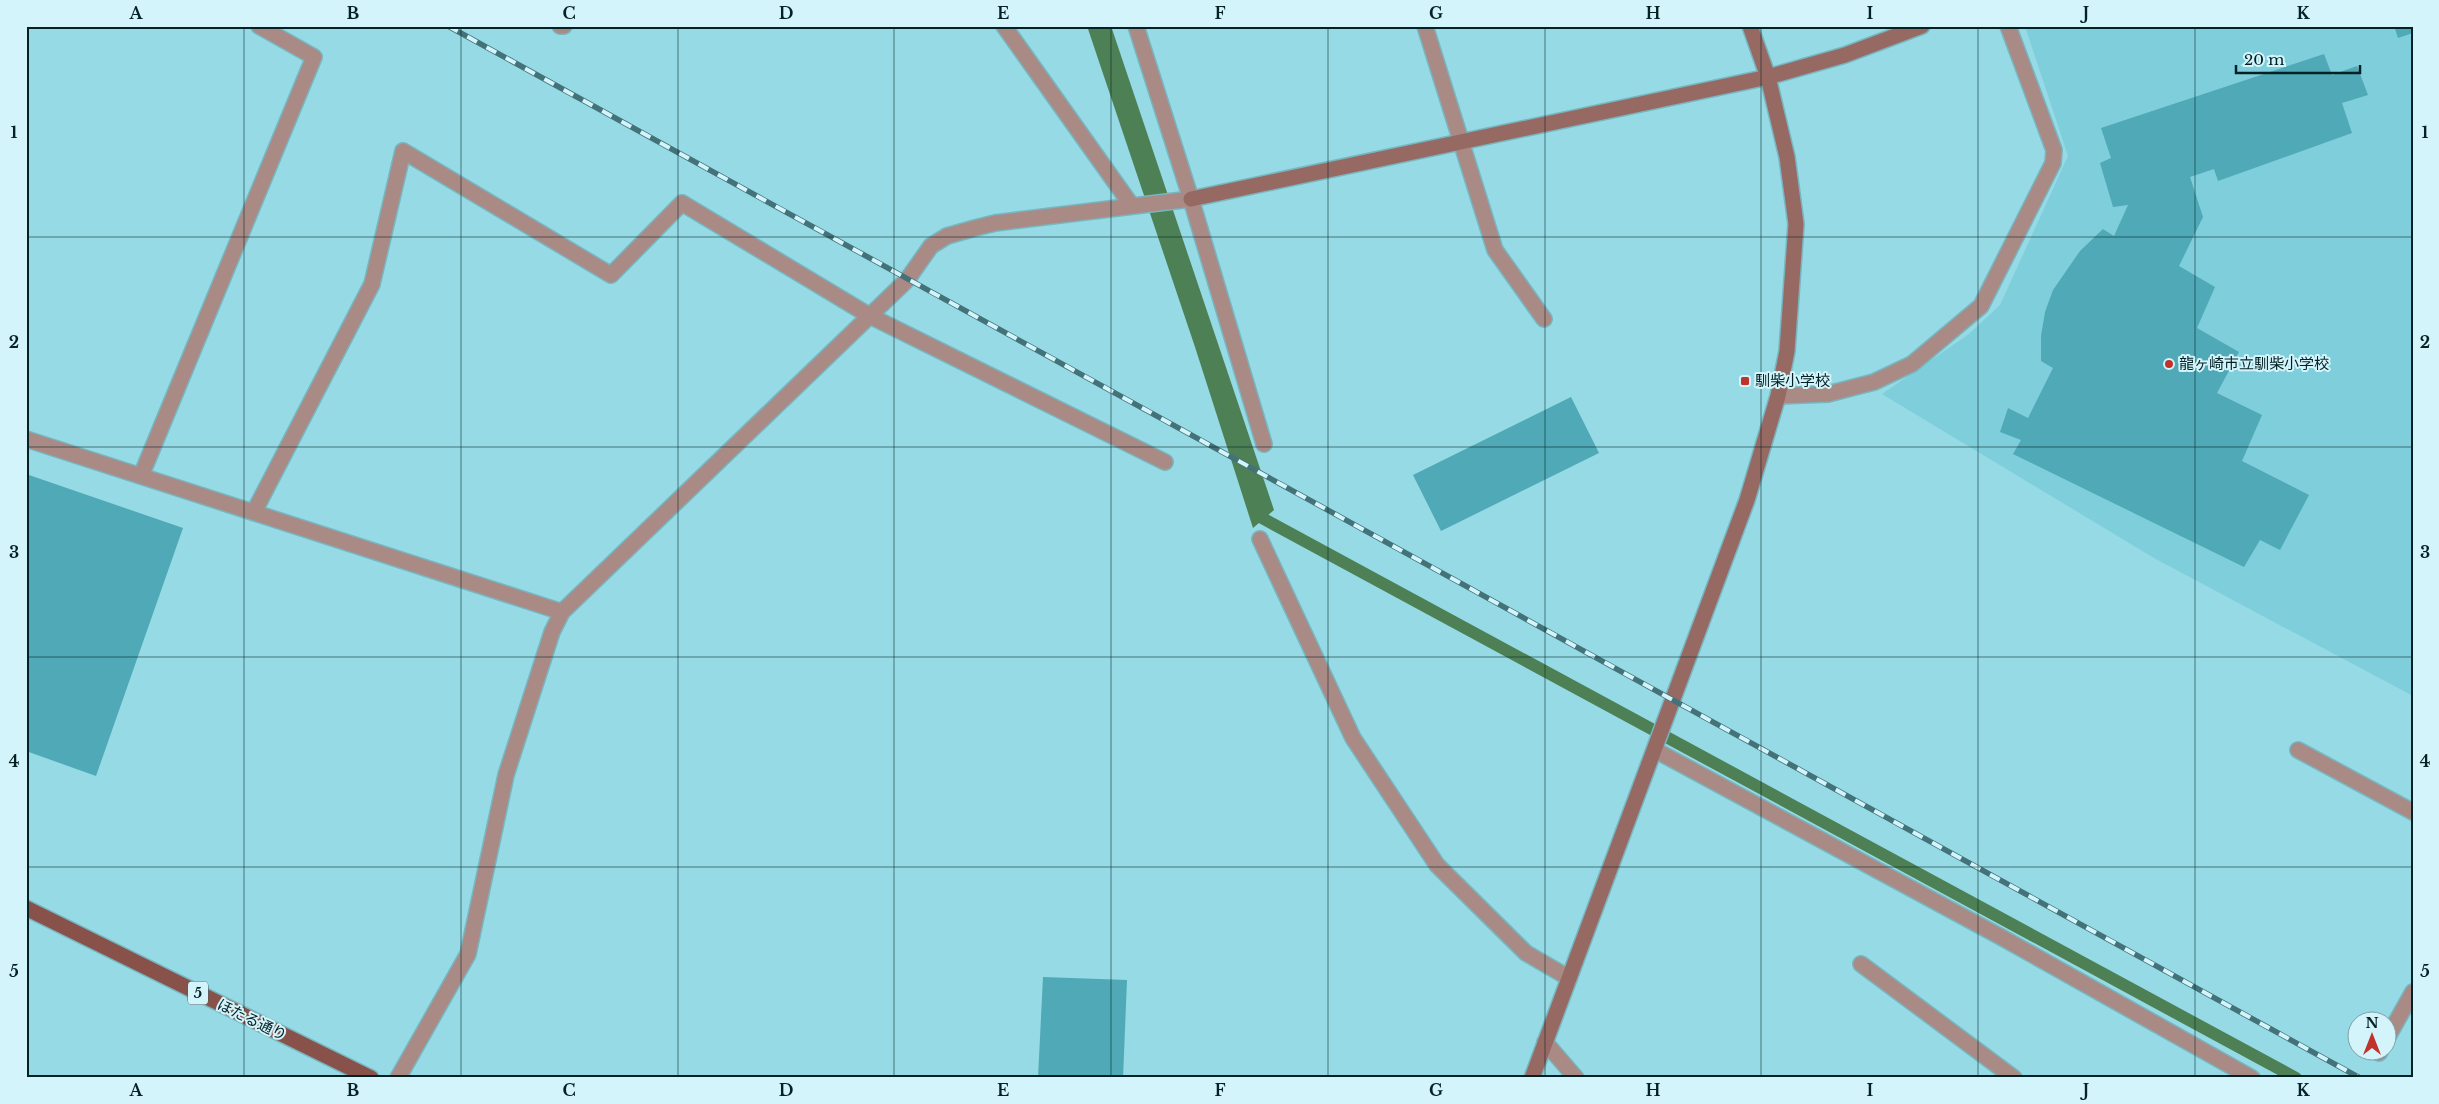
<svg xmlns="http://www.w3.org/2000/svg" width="2439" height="1104" font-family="'Libre Baskerville','Noto Sans JP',serif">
	<rect width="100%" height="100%" fill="#95dae5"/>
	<path fill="#7fcedb" d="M 2025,26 L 2413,26 L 2413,696 L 2154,558 L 1882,394 L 1969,334 L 2000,305 L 2068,156 Z"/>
	<path fill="#4d8155" d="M 1087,26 L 1111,26 L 1274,510 L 1253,528 L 1195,347 Z"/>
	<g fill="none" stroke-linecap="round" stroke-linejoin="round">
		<path stroke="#4d8155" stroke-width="12" d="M 1258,506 L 1262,518 L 2296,1078"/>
	</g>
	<path fill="#4fa9b6" d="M 2394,26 L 2413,26 L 2413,33 L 2398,38 Z
		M 2324,54 L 2332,75 L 2357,66 L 2368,95 L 2342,103 L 2352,133 L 2218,181 L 2214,169 L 2190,177 L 2203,217 L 2179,266 L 2215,287 L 2197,328 L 2239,352 L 2217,393 L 2262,415 L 2242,461 L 2309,495 L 2280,550 L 2260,540 L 2244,567 L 2013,454 L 2021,440 L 2000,432 L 2008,408 L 2028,418 L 2053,368 L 2041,361 L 2041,336 L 2045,312 L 2053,290 L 2080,251 L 2103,229 L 2114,236 L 2128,205 L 2113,207 L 2100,163 L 2111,158 L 2101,128 Z
		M 1571,397 L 1599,453 L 1441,531 L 1413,475 Z
		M 26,474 L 183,528 L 96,776 L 26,751 Z
		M 1043,977 L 1127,980 L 1123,1078 L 1038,1078 Z"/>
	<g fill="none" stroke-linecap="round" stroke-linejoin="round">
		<g stroke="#78b5bf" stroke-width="18">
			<path id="street" d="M 560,26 L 564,26
				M 1004,26 L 1132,206
				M 1136,26 L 1191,199 L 1264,444
				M 1425,26 L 1495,250 L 1544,319
				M 1778,396 L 1828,394 L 1874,382 L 1912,364 L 1981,306 L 2053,163 L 2054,150 L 2008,26
				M 26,439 L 562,612
				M 141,476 L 314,57 L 259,26
				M 254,512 L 372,284 L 403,151 L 611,275 L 682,203 L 870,316 L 1165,462
				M 1260,539 L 1353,738 L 1437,865 L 1526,953 L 1569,978
				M 1655,750 L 2001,937 L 2252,1078
				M 2298,750 L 2413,812
				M 1861,964 L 2014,1078
				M 2386,1040 L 2413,992
				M 1545,1042 L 1576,1078
				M 2379,1053 L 2380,1052
				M 398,1078 L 468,954 L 506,775 L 552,632 L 562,612 L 907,280 L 931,246 L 947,236 L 975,228 L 995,223 L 1191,199"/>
		</g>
		<g stroke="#78b5bf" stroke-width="18">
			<path id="secondary" d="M 1191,199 L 1768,77 L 1845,55 L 1922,26
				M 1532,1078 L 1747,500 L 1778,396 L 1787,351 L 1796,224 L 1787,157 L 1768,77 L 1750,26"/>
		</g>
		<g stroke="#78b5bf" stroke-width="18">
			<path id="primary" d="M 26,908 L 371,1078"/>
		</g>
		<use href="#street" stroke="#aa8a85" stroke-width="15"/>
		<use href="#secondary" stroke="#976963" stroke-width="15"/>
		<use href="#primary" stroke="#88524a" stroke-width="15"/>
		<g stroke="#437279" stroke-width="5.5">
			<path id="rail" d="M 448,26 L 2360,1078"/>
		</g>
		<use href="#rail" stroke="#d3f4fa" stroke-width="4" stroke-dasharray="11" stroke-linecap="butt"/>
	</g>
	<path fill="none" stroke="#042125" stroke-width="1" stroke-opacity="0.55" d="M 244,26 L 244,1078M 461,26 L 461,1078M 678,26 L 678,1078M 894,26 L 894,1078M 1111,26 L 1111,1078M 1328,26 L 1328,1078M 1545,26 L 1545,1078M 1761,26 L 1761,1078M 1978,26 L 1978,1078M 2195,26 L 2195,1078M 26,237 L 2413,237M 26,447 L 2413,447M 26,657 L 2413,657M 26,867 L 2413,867"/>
	<g fill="#c0322a" stroke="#d3f4fa" stroke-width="2">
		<circle cx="2169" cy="364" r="5"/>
		<rect x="1740" y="376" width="10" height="10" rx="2.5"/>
	</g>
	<g text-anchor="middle" stroke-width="4" stroke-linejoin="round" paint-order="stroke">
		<rect fill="#d3f4fa" stroke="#426065" stroke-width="1" x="188" y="981.5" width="20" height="23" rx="4"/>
		<g font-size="14" font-weight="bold" fill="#042125">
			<text x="198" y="998">5</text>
		</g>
		<g font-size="15" fill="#042125" stroke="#d3f4fa" text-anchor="start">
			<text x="2179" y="369">龍ヶ崎市立馴柴小学校</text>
			<text x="1755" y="386">馴柴小学校</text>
		</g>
		<g font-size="15" fill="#042125" stroke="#d3f4fa">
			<text transform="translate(252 1020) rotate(26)" y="5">ほたる通り</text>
		</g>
	</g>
	<rect width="2439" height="1104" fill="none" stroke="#d3f4fa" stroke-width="55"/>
	<g transform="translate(2372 1036)"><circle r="24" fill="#d3f4fa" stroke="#80a0a5"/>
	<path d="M0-4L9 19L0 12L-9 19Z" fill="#c0322a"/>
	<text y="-8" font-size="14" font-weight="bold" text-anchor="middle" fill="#042125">N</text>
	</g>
	<path d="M2236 65v8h124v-8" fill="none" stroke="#042125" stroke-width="2.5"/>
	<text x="2244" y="65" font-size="15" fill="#042125" stroke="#d3f4fa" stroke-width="4" paint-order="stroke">20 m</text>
	<rect x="28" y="28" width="2384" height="1048" fill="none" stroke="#042125" stroke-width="2"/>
	<g font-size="16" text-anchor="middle" font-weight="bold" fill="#042125">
		<text x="136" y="19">A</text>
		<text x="353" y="19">B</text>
		<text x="569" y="19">C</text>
		<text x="786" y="19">D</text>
		<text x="1003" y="19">E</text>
		<text x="1220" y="19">F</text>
		<text x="1436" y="19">G</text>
		<text x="1653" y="19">H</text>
		<text x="1870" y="19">I</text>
		<text x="2086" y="19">J</text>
		<text x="2303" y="19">K</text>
		<text x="14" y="138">1</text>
		<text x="2425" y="138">1</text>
		<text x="14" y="348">2</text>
		<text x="2425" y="348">2</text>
		<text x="14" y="558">3</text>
		<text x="2425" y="558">3</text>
		<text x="14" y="767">4</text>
		<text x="2425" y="767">4</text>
		<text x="14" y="977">5</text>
		<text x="2425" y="977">5</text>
		<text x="136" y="1096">A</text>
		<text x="353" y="1096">B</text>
		<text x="569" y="1096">C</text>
		<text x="786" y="1096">D</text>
		<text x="1003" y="1096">E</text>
		<text x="1220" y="1096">F</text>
		<text x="1436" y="1096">G</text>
		<text x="1653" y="1096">H</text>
		<text x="1870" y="1096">I</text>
		<text x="2086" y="1096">J</text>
		<text x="2303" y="1096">K</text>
	</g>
</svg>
